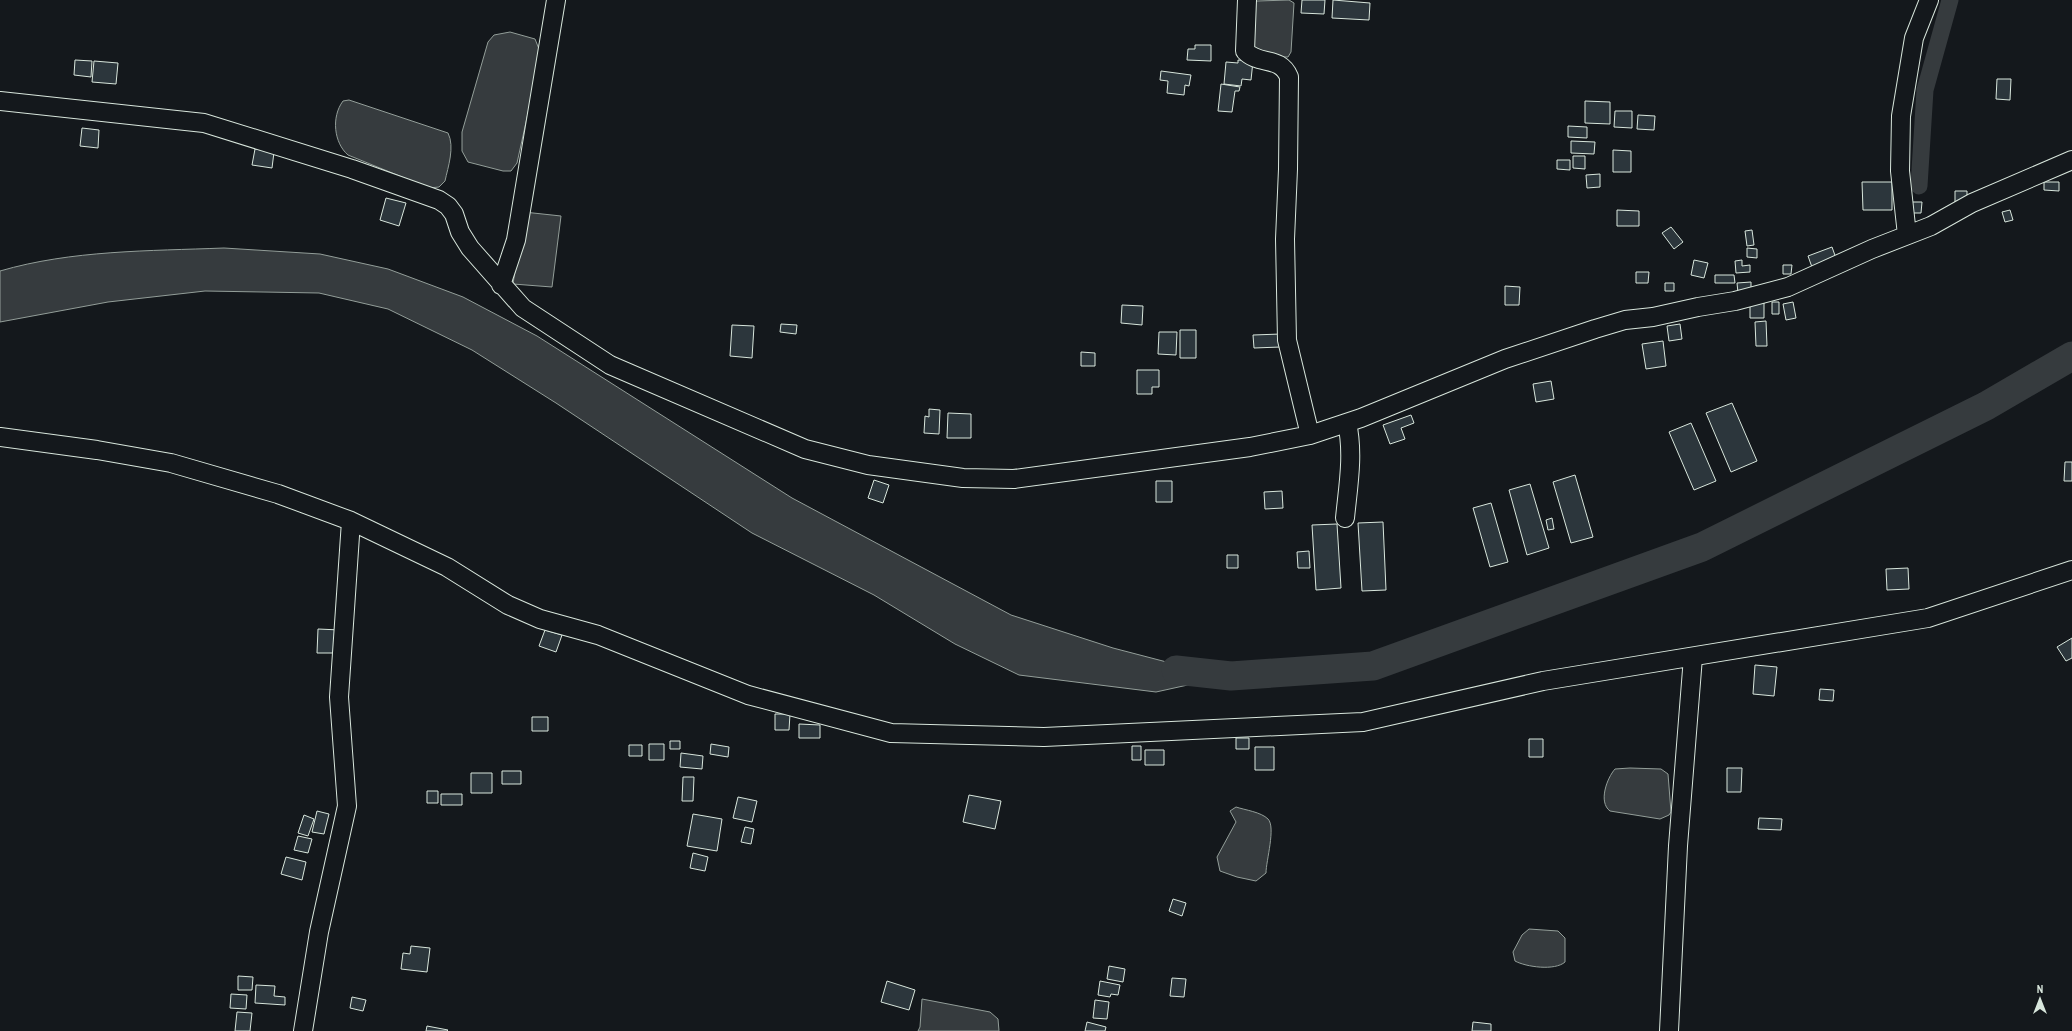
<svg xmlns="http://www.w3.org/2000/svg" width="2072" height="1031" font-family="'Archivo Narrow',sans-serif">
	<rect width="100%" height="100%" fill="#14181c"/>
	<path fill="#363b3e" stroke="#939e99" d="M 1289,0 L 1294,3 L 1291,52 L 1288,57 L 1284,57 L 1258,52 L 1255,49 L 1253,43 L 1255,3 L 1257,1 Z
		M 510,32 L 535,39 L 541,54 L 517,163 L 511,171 L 503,171 L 468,162 L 462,151 L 462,132 L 488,42 L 494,35 Z
		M 349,100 L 448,133 C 455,147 448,167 445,181 L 439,187 L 429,188 L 348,155 C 334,143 331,117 343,101 Z
		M 524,212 L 561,216 L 552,287 L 513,284 Z
		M 224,248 L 320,254 L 388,269 L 463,297 L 537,336 L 792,498 L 1011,615 L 1113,648 L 1224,677 L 1156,692 L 1019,675 L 955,644 L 874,595 L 752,533 L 556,403 L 472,350 L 388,309 L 319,293 L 205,291 L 108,302 L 0,322 L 0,271 C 72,250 149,251 224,248 Z
		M 1630,768 L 1661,769 L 1668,774 L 1671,812 L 1669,815 L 1660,819 L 1610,811 C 1598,802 1607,778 1615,769 Z
		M 1236,807 C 1245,810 1261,812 1268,819 C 1276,827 1266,861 1266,873 L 1256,881 L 1237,877 L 1220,871 L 1217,857 L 1236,822 L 1230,811 Z
		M 1529,929 L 1558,931 L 1565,938 L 1565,962 C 1555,971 1526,967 1515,961 L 1513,952 L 1522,935 Z
		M 922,999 L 990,1012 L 998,1019 L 999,1031 L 918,1031 L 920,1027 Z"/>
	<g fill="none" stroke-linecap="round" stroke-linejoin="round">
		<path stroke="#363b3e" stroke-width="17" d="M 1919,186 L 1925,90 L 1950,0"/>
		<path stroke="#363b3e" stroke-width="29" d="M 1176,670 L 1231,676 L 1373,666 L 1702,547 L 1986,406 L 2072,356"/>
	</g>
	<path fill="#2c363c" stroke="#d8e6dc" d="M 1302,0 L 1325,0 L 1324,14 L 1301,13 Z
		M 1333,0 L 1370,3 L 1369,20 L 1332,18 Z
		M 1195,45 L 1211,45 L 1211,61 L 1187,60 L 1188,49 L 1195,49 Z
		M 75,60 L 92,61 L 91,77 L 74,75 Z
		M 1238,60 L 1253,61 L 1251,80 L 1242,79 L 1241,86 L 1224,84 L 1226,62 L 1238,63 Z
		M 94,61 L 118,63 L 116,84 L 92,82 Z
		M 1161,71 L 1191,75 L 1189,86 L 1185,85 L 1184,95 L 1167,93 L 1168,81 L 1160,80 Z
		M 1997,79 L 2011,79 L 2010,100 L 1996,99 Z
		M 1221,84 L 1240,87 L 1239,91 L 1235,91 L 1232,112 L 1218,111 Z
		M 1585,101 L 1610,102 L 1610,124 L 1585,123 Z
		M 1615,111 L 1632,111 L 1632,128 L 1614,127 Z
		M 1638,115 L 1655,116 L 1654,130 L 1637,129 Z
		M 1568,126 L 1587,127 L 1587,138 L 1568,137 Z
		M 82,128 L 99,130 L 98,148 L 80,146 Z
		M 1571,141 L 1595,142 L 1594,154 L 1571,153 Z
		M 255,149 L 274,152 L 272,168 L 252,165 Z
		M 1613,150 L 1631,151 L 1631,172 L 1613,172 Z
		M 1573,156 L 1585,156 L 1585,169 L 1573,168 Z
		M 1557,160 L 1570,160 L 1570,170 L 1557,169 Z
		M 1600,174 L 1600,187 L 1587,188 L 1586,175 Z
		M 1862,182 L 1892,182 L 1892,210 L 1863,210 Z
		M 2044,182 L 2059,182 L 2059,191 L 2044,190 Z
		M 1955,191 L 1967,191 L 1967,203 L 1955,203 Z
		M 386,198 L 406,203 L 399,226 L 380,220 Z
		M 1912,202 L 1922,202 L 1921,213 L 1912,213 Z
		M 1617,210 L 1639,211 L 1639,226 L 1617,226 Z
		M 2010,210 L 2013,220 L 2005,222 L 2002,212 Z
		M 1671,227 L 1683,242 L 1674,249 L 1662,233 Z
		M 1752,230 L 1754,245 L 1747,246 L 1745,231 Z
		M 1832,247 L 1837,261 L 1813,270 L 1808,256 Z
		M 1747,248 L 1757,249 L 1757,258 L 1747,257 Z
		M 1694,260 L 1708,263 L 1704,278 L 1691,275 Z
		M 1742,260 L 1742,266 L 1750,265 L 1750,272 L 1736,273 L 1735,261 Z
		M 1783,265 L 1792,265 L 1791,274 L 1783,274 Z
		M 1636,272 L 1649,272 L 1648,283 L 1636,283 Z
		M 1715,275 L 1734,275 L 1735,283 L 1715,283 Z
		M 1751,282 L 1751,292 L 1738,293 L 1737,283 Z
		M 1665,283 L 1674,283 L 1674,291 L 1665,291 Z
		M 1505,286 L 1520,287 L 1519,305 L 1505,305 Z
		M 1772,302 L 1779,302 L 1779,314 L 1772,314 Z
		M 1793,302 L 1796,318 L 1786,320 L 1783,304 Z
		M 1750,303 L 1764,303 L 1764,318 L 1750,318 Z
		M 1122,305 L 1143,306 L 1142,325 L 1121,323 Z
		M 1766,321 L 1767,346 L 1756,346 L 1755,322 Z
		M 781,324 L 797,325 L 796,334 L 780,332 Z
		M 1680,324 L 1682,339 L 1669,341 L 1667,326 Z
		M 732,325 L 754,326 L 752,358 L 730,356 Z
		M 1180,330 L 1196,330 L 1196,358 L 1180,358 Z
		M 1159,332 L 1177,332 L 1176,355 L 1158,354 Z
		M 1281,334 L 1281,347 L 1254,348 L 1253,335 Z
		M 1663,341 L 1666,366 L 1646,369 L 1642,344 Z
		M 1081,352 L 1095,353 L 1095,366 L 1081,366 Z
		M 1137,370 L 1159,370 L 1159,387 L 1152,387 L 1152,394 L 1137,394 Z
		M 1551,381 L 1554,399 L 1536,402 L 1533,384 Z
		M 1732,403 L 1757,461 L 1731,472 L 1706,413 Z
		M 929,409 L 940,410 L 939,434 L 924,433 L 925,416 L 929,417 Z
		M 948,413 L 971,414 L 971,438 L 947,438 Z
		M 1411,415 L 1414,423 L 1401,428 L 1405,439 L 1390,444 L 1383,425 Z
		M 1691,423 L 1716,481 L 1694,490 L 1669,432 Z
		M 2065,462 L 2072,462 L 2072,481 L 2064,481 Z
		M 1575,475 L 1593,537 L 1571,543 L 1553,482 Z
		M 874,480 L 889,485 L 883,503 L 868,498 Z
		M 1156,481 L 1172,481 L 1172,502 L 1156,502 Z
		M 1530,484 L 1549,548 L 1527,555 L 1509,490 Z
		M 1282,491 L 1283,508 L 1265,509 L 1264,492 Z
		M 1491,503 L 1508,562 L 1490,567 L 1473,508 Z
		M 1552,518 L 1554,529 L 1548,530 L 1546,520 Z
		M 1383,522 L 1386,590 L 1362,591 L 1358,523 Z
		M 1337,524 L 1341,588 L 1316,590 L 1312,525 Z
		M 1309,551 L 1310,568 L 1298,568 L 1297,552 Z
		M 1227,555 L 1238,555 L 1238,568 L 1227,568 Z
		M 1908,568 L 1909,589 L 1887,590 L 1886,569 Z
		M 318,629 L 340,630 L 339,653 L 317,653 Z
		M 545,630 L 562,635 L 556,652 L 539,646 Z
		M 2072,638 L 2072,658 L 2066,661 L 2057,647 Z
		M 1755,665 L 1777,667 L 1774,696 L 1753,694 Z
		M 1820,689 L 1834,690 L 1833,701 L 1819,700 Z
		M 775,714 L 790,714 L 789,730 L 775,730 Z
		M 532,717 L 548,717 L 548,731 L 532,731 Z
		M 799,724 L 820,725 L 820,738 L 799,738 Z
		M 1236,738 L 1249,738 L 1249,749 L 1236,749 Z
		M 1529,739 L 1543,739 L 1543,757 L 1529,757 Z
		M 670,741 L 680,741 L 680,749 L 670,749 Z
		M 649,744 L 664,744 L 664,760 L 649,760 Z
		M 711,744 L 729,747 L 728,757 L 710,754 Z
		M 629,745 L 642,745 L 642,756 L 629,756 Z
		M 1132,746 L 1141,746 L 1141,760 L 1132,760 Z
		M 1255,747 L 1274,747 L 1274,770 L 1255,770 Z
		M 1145,750 L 1164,750 L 1164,765 L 1145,765 Z
		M 681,753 L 703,756 L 702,769 L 680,767 Z
		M 1727,768 L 1742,768 L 1741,792 L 1727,792 Z
		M 502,771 L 521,771 L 521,784 L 502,784 Z
		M 471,773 L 492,773 L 492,793 L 471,793 Z
		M 683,777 L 694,777 L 693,801 L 682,801 Z
		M 427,791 L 438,791 L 438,803 L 427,803 Z
		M 441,794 L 462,794 L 462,805 L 441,805 Z
		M 969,795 L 1001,801 L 995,829 L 963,822 Z
		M 738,797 L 757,801 L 752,822 L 733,818 Z
		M 317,811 L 329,814 L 324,834 L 312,832 Z
		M 693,814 L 722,819 L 717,851 L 687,846 Z
		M 304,815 L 314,819 L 308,836 L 298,833 Z
		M 1759,818 L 1782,819 L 1781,830 L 1758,829 Z
		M 745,827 L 754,829 L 751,844 L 741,842 Z
		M 298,836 L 312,839 L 308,853 L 294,850 Z
		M 693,853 L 708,857 L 705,871 L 690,868 Z
		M 286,857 L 306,862 L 302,880 L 281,874 Z
		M 1173,899 L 1186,903 L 1182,916 L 1169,911 Z
		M 411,946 L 430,948 L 427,972 L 401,969 L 403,953 L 410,954 Z
		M 1109,966 L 1125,969 L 1123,982 L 1107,979 Z
		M 238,976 L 253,977 L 252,990 L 238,990 Z
		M 1172,978 L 1186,979 L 1184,997 L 1170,996 Z
		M 887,981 L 915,990 L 909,1010 L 881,1002 Z
		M 1100,981 L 1120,985 L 1118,995 L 1111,994 L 1110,997 L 1098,995 Z
		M 256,985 L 275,986 L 274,996 L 285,997 L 285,1005 L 255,1003 Z
		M 231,994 L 247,995 L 246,1009 L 230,1008 Z
		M 352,997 L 366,1000 L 363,1011 L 350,1008 Z
		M 1095,1000 L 1109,1002 L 1107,1019 L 1093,1018 Z
		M 237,1012 L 252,1013 L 250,1031 L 235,1031 Z
		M 1087,1022 L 1106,1027 L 1105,1031 L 1085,1031 Z
		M 1473,1022 L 1491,1024 L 1491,1031 L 1472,1031 Z
		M 427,1026 L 448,1030 L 447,1031 L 426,1031 Z"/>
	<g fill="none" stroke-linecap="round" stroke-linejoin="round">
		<g stroke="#d8e6dc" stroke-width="20">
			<path id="minor" d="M 1247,0 L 1245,51 C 1259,66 1280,55 1289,77 L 1288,169 L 1285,239 L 1287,340 L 1310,435
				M 0,101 L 204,123 L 352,169 L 439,200 L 448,206 L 454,214 L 460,232 L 470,248 L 523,308 L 610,365 L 805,449 L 868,465 L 963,478 L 1014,479 L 1250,447 L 1310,435 L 1361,418 L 1505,359 L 1595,329 L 1625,320 L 1653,317 L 1698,307 L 1735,301 L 1788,287 L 1872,249 L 1931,226 L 1972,203 L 2072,160
				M 1907,235 L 1900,171 L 1901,116 L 1914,38 L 1929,0
				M 501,285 L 516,240 L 556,0
				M 0,437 L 97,450 L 171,463 L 278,494 L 351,521 L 447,567 L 508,605 L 540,619 L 598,635 L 748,695 L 891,733 L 1044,737 L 1363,722 L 1543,681 L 1928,618 L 2072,570
				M 1345,518 C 1348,487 1354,454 1347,423
				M 303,1031 L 319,932 L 347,806 L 339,697 L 351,521
				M 1669,1031 L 1678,846 L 1693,657"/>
		</g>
		<use href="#minor" stroke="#14181c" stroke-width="18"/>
	</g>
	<g transform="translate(2040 999)" stroke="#14181c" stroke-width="3" paint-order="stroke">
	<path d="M0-3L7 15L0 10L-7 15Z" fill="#d8e6dc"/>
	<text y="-6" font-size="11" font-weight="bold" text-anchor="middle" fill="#d8e6dc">N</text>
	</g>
</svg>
